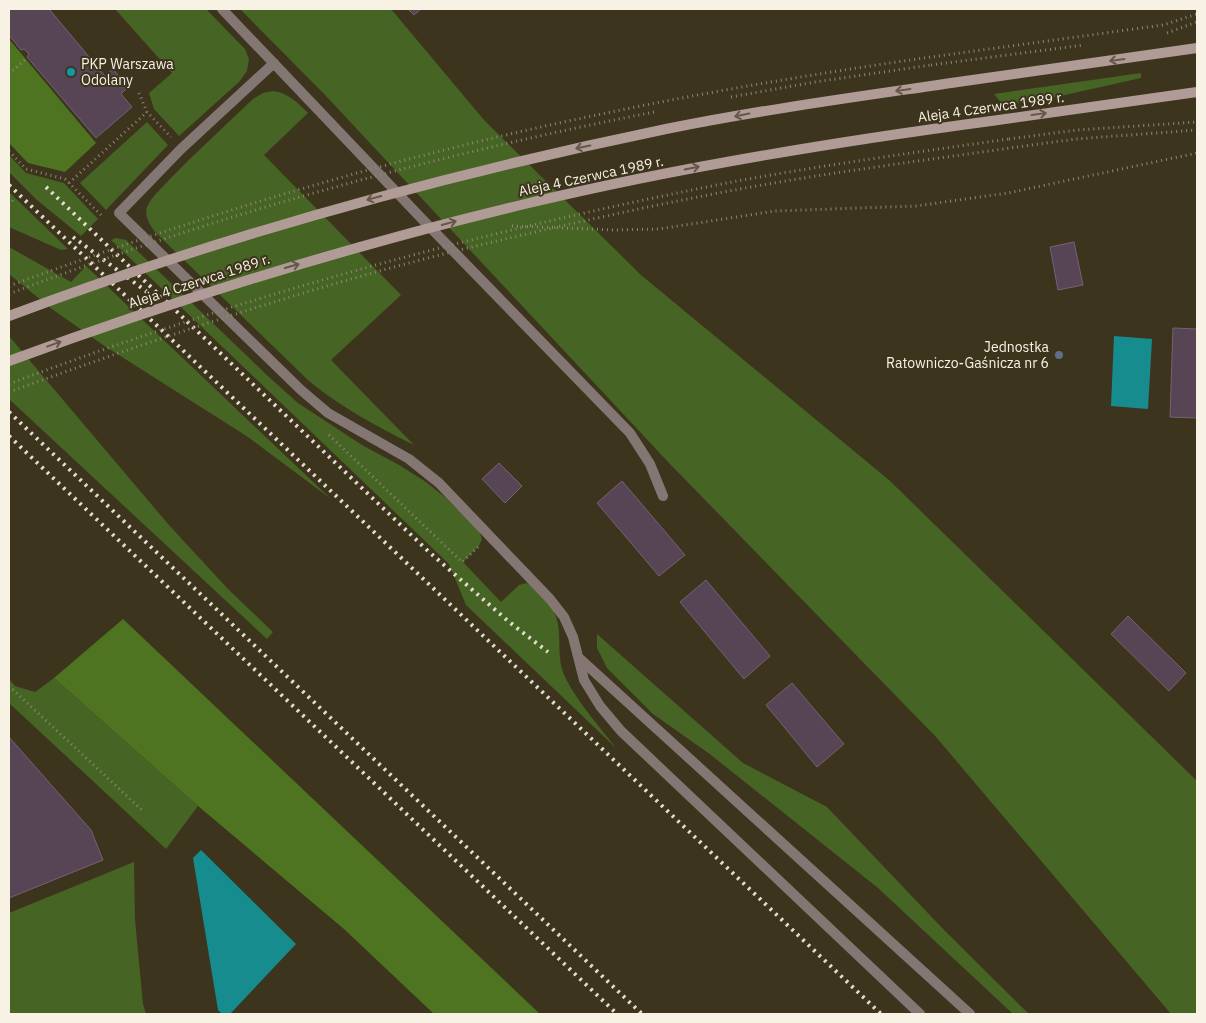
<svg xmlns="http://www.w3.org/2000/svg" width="1206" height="1023" font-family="'IBM Plex Sans',sans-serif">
	<rect width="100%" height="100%" fill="#3d341d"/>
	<path fill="#466423" d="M 115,9 L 206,9 L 245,49 L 249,59 L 247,71 L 239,82 L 179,136 L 154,109 L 149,93 L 172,73 Z
		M 240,9 L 391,9 L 484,120 L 641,275 L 889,480 L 1197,781 L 1197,1014 L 1171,1014 L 936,737 L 670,464 L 326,96 Z
		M 1141,73 L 1141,78 L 1047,99 L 1003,105 L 994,94 Z
		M 273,91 C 288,93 297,102 308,113 L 264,155 L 401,295 L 331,360 L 414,445 C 376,426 342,408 309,381 L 155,232 C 150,225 144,216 147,207 C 151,197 162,188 169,180 C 196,152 225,126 253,99 L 263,93 Z
		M 147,122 L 168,145 L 106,210 L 80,183 Z
		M 9,155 L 26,173 L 64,183 L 98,219 L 81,236 L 37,200 L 9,172 Z
		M 9,192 L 68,249 L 61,250 L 9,227 Z
		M 116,238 L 126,240 L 270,378 L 298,403 L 362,445 L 399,465 L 426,482 L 446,498 L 479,531 L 482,539 L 479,546 L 463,562 L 501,602 L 519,585 L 527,583 C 533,586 537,591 542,596 C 571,623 551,650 566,679 C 579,704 599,726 616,748 L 466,605 L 449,564 L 111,240 Z
		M 9,247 L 71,282 L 86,266 L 331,499 L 248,437 L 103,345 L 52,309 L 9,274 Z
		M 9,336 L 168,524 L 228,589 L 273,632 L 267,639 L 9,399 Z
		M 597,634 L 743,763 L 827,807 L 945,931 L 1029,1014 L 1013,1014 L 878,888 L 711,755 L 653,714 L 607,668 L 597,648 Z
		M 54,678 L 198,806 L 166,849 L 9,703 L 9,679 L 15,686 L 35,692 Z
		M 134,862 L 135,920 L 143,1004 L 146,1014 L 9,1014 L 9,913 Z"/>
	<path fill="#4f7421" d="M 9,39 L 96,143 L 65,172 L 28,163 L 9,143 Z
		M 123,619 L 540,1014 L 434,1014 L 344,929 L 198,806 L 54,678 Z"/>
	<path fill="#168c8f" d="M 1114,336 L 1152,339 L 1148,409 L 1111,406 Z
		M 201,850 L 296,944 L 230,1014 L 222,1014 L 218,1010 L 193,858 Z"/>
	<path fill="#574455" stroke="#766174" d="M 9,9 L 49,9 L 105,76 L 113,69 L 128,87 L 121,94 L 132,107 L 96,138 L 27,57 L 29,54 L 24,49 L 21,50 L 9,35 Z
		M 408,9 L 421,9 L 414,15 Z
		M 1074,242 L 1083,285 L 1058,290 L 1050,247 Z
		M 1173,328 L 1197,329 L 1197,418 L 1170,417 Z
		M 499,463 L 522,486 L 505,503 L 482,479 Z
		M 622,481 L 685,555 L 659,576 L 597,503 Z
		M 706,580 L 770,656 L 744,679 L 680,602 Z
		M 1128,616 L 1186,673 L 1169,691 L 1111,634 Z
		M 792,683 L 844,744 L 817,767 L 766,705 Z
		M 9,737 L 91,830 L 103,860 L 9,898 Z"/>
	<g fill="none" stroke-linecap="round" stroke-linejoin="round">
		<path stroke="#8f8875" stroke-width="3" stroke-dasharray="1 4" stroke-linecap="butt" d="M 1167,33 L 1197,22
			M 924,58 L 1163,25 L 1197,14
			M 931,65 L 1084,45
			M 9,74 L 27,58
			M 139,93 L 147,112 L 171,137
			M 1009,139 L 1077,130 L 1197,122
			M 1017,147 L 1076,139 L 1197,130
			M 9,151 L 26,169 L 65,179 L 103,217
			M 69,183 L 147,112
			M 9,205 L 14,199
			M 512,226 L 615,230 L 659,229 L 775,211 L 916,206 L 1008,193 L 1197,153
			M 329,435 L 462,562 L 478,547
			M 9,686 L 144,812"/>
		<path stroke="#847673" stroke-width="10" d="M 222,9 L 423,220 L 630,433 L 650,464 L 663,496
			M 274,63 L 181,149 L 119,213 L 301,390 L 328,413 L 409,459 L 439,483 L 550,599 L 564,617 L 573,637 L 584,680 L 600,706 L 621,731 L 920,1014
			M 579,658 L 970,1014"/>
		<path stroke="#b09b96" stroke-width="10" d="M 951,83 L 1197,48
			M 991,121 L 1197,92"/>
		<path stroke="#e3ddce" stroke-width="4" stroke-dasharray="2.5 5" stroke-linecap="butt" d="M 9,185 L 881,1014
			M 46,187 L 428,551 L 508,621 L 548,652
			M 73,237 L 151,295
			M 9,412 L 642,1014
			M 9,436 L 617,1014"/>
		<path stroke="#8f8875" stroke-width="3" stroke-dasharray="1 4" stroke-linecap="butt" d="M 731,97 L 815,82 L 931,65
			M 9,286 C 193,218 381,161 573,120 C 689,95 806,75 924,58
			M 9,294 C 218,214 435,155 654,112
			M 9,384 C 244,295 486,230 732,182 C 824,165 917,152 1009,139
			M 9,392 C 161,337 315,285 472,247 C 584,220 697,195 810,177 C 879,166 948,157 1017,147"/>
		<path stroke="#b09b96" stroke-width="10" d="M 9,316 C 222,236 443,175 666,129 C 760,110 856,97 951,83
			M 9,361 C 178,299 349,246 525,204 C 678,167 834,142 991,121"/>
	</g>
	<defs><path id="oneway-shaft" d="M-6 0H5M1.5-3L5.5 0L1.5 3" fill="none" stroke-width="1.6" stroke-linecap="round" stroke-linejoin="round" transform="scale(1.25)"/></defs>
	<g stroke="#655847">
		<use href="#oneway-shaft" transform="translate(1117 60) rotate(172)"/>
		<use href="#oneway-shaft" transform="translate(903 90) rotate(172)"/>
		<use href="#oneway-shaft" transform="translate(1039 114) rotate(-8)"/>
		<use href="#oneway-shaft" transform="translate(742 115) rotate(169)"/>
		<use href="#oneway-shaft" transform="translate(583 147) rotate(168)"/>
		<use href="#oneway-shaft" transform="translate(692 168) rotate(-11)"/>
		<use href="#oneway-shaft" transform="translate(374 198) rotate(165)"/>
		<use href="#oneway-shaft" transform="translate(449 223) rotate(-15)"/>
		<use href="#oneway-shaft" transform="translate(292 266) rotate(-16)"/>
		<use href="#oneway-shaft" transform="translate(54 344) rotate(-20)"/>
	</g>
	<circle fill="#0f9aa8" stroke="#3d341d" stroke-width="2" cx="71" cy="72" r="5"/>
	<circle fill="#5c6f8a" stroke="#3d341d" stroke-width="2" cx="1059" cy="355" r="5"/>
	<g text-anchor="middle" stroke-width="4" stroke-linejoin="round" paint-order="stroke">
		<g font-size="14" fill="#f7f2e4" stroke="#3d341d" text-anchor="start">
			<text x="81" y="69">PKP Warszawa<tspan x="81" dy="16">Odolany</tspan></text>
			<text x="1049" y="352" text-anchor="end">Jednostka<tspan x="1049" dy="16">Ratowniczo-Gaśnicza nr 6</tspan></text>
		</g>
		<g font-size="14" fill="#f7f2e4" stroke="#3d341d">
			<text transform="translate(991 107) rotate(-8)" y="5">Aleja 4 Czerwca 1989 r.</text>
			<text transform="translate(591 176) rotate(-12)" y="5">Aleja 4 Czerwca 1989 r.</text>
			<text transform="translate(199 281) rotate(-18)" y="5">Aleja 4 Czerwca 1989 r.</text>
		</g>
	</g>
	<rect width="1206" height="1023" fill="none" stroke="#f7f2e4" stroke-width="20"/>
</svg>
